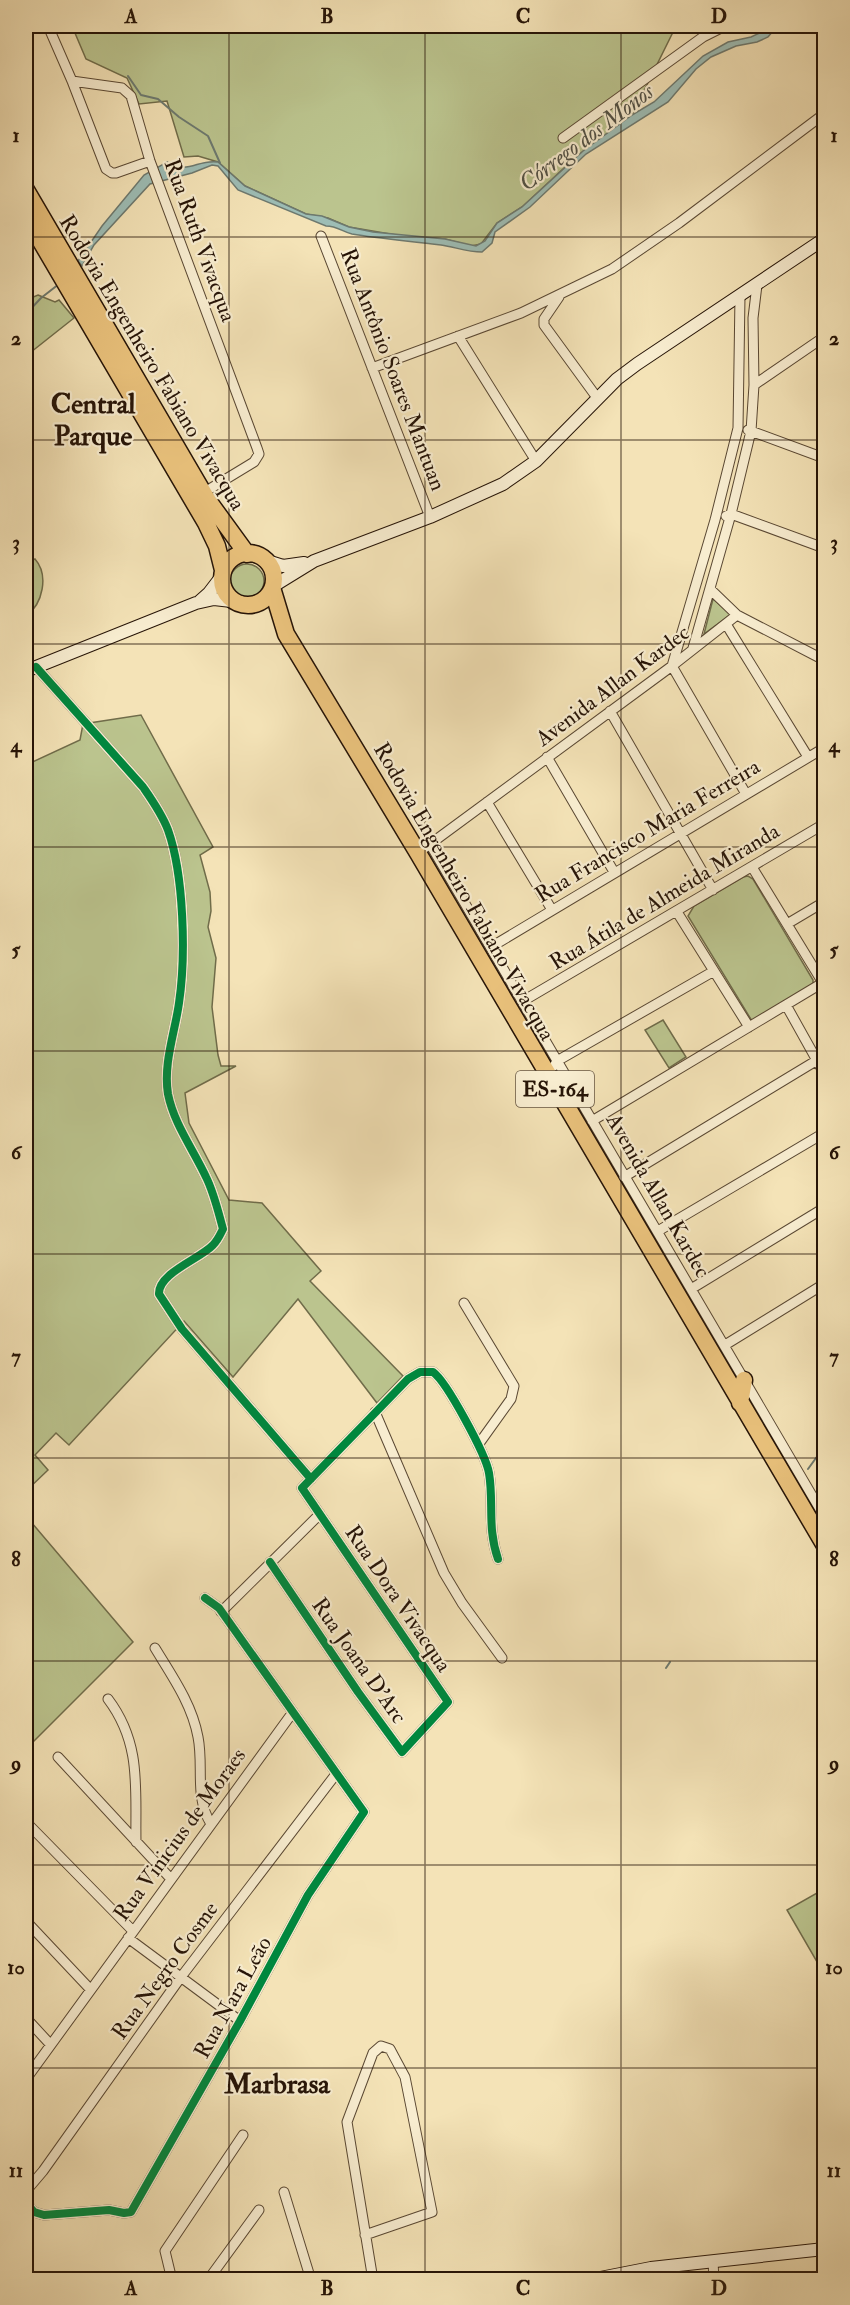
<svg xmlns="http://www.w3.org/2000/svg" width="850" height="2305" font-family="'IM FELL Double Pica',serif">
	<rect width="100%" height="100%" fill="#f4e3b7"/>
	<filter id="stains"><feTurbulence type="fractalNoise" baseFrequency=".00333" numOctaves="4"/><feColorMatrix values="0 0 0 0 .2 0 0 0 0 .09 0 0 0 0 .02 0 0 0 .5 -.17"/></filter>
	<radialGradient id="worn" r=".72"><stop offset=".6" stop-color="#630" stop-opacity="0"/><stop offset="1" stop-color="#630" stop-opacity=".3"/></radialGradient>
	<path fill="#bbc48e" stroke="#706c4a" stroke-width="1.5" d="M 72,26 L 676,26 L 632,115 L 577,156 L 522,207 L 497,223 L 481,244 L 471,246 L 445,239 L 402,236 L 349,227 L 328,218 L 306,214 L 245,186 L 218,162 L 198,156 L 184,157 L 167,101 L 139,104 L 127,78 L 86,59 Z
		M 38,295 L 55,302 L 59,300 L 74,318 L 26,356 L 26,300 Z
		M 35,559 C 49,575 43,604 26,616 L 26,563 Z
		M230 581a17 17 0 1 1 34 0a17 17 0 1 1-34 0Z
		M 713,599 L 731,614 L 704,634 Z
		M 141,715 L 213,847 L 200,855 L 210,892 L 211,911 L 208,927 L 216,958 L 212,1007 L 218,1055 L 221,1066 L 236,1066 L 185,1093 L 189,1123 L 229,1200 L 262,1203 L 321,1271 L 310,1281 L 403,1376 L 377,1403 L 298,1299 L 233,1377 L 184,1321 L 69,1445 L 56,1433 L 35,1455 L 48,1470 L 26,1491 L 26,765 L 80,740 L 83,724 Z
		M 743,877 L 748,876 L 753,879 L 813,980 L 813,984 L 752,1021 L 688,916 L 694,906 Z
		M 663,1020 L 686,1057 L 669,1068 L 645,1030 Z
		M 26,1516 L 133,1642 L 26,1749 Z
		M 824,1889 L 824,1974 L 787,1910 Z"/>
	<path fill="#9dbdb5" stroke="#6d796f" stroke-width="1.5" d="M 775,26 L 788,26 L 774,30 L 768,37 L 757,42 L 736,46 L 711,57 L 696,69 L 668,102 L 586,154 L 530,207 L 495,232 L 492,243 L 482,252 C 467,252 455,247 441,245 C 411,241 382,239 352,234 C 343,232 337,226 326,226 L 238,190 L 218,166 L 212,165 L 192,173 L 150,184 L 94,245 L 82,266 L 78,261 L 102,226 L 144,175 L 167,162 C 189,175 197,159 218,162 L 245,186 L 306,214 L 322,216 L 349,227 L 373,232 L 445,239 L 476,246 L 485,241 L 497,223 L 522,207 L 583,151 L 632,115 L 654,102 L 703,56 L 728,42 L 751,37 Z"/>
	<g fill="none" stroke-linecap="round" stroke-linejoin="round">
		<path stroke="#6d796f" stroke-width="2" d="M 128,76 L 141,95 L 158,99 L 179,117 L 208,136 L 220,163
			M 26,314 L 41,298 L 59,284
			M 808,1469 L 824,1447
			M 666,1668 L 670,1662"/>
		<g stroke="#5a4833" stroke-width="11">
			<path id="street" d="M 48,26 L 72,81 L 106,169 L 112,173 L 116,173 L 150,161
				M 72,81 L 122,88 L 131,96 L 150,161 L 257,448 L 259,454 L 254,462 L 203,493
				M 563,138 L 703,37 L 725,26
				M 321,236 L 430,517
				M 740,296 L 738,428 L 715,520 L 672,666 L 746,794
				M 559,297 L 544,319 L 544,325 L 598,399
				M 458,336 L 536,461
				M 372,368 L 521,313 L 612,269 L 679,223 L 824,114
				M 754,385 L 824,337
				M 748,430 L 824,458
				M 726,516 L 731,514 L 824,548
				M 710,589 L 737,615
				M 726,624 L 808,757
				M 693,648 L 731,514 L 751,431 L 754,385 L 753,318 L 757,285
				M 36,667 L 143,787 C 152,800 162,814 168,830 C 184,875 186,956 179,1003 C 175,1032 163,1064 168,1094 C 174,1124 193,1149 206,1177 C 214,1193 218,1211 223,1229 C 220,1235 218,1240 213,1245 C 200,1259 158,1273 159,1294 L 182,1329 L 311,1479
				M 610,711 L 713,890
				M 547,757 L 614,872
				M 487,802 L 552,910
				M 430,844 L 824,1516
				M 418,853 L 672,666 L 737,615 L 824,660
				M 752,867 L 823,983
				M 677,912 L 749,1027
				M 787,924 L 824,902
				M 491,947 L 824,748
				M 523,1001 L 824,824
				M 786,1005 L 824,1073
				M 554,1066 L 557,1061 L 714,971
				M 592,1121 L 824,982
				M 624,1177 L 824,1056
				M 658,1231 L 824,1133
				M 691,1289 L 824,1208
				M 464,1303 L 514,1386 L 511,1399 L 478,1445
				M 725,1345 L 824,1284
				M 375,1412 L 444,1573 L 462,1603 L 502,1658
				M 270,1562 L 358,1692 L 402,1752 L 448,1702 L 302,1488 L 408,1379 L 420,1372 L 433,1372 C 447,1382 486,1455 489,1473 C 494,1503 487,1527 498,1559
				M 221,1612 L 320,1514
				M 155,1648 C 172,1676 192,1704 198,1737 C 204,1767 194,1797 211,1824
				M 108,1699 C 142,1744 135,1789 136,1842
				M 58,1757 L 171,1879
				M 26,1822 L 133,1931
				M 26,1921 L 90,1989
				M 128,1938 L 240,2021
				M 26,2018 L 50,2044
				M 26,2079 L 293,1712
				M 26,2191 L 43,2171 L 181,1977 L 336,1774
				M 284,2192 L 311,2280
				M 26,2203 L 34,2212 L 44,2215 L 109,2210 L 124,2213 L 131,2212 L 240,2021 L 308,1895 L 364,1812 L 219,1608 L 205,1598
				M 365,2235 L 432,2212 L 405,2077 L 390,2049 L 381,2046 L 373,2053 L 347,2122 L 373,2280
				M 713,2261 L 714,2280
				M 172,2280 L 165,2251 L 243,2135
				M 208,2280 L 259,2210
				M 419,2280 L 425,2278"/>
		</g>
		<g stroke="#261407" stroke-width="14">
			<path id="secondary" d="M 264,560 L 283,566 L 304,563
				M 275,585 L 314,561 L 430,517 L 503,484 L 536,461 L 617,379 L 637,364 L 824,239
				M 200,601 L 209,593 L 222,576
				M 26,671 L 196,603 L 214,599 L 240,602
				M 590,2280 L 651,2268 L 824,2249"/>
		</g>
		<g stroke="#261407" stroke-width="19">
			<path id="highway" d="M 26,190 L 207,499 L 247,554
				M 26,216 L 206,523 L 217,546 L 223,570
				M222 579a26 26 0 1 1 52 0a26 26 0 1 1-52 0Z
				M 273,591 L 286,634 L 418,853 L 824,1544
				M 740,1403 L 744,1380"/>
		</g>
		<use href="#street" stroke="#f8edd0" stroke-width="9"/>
		<use href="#secondary" stroke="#f8edd0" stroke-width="12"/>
		<use href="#highway" stroke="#eac27c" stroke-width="16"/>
		<g stroke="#f8edd0" stroke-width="11">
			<path id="cycleway" d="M 36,667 L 143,787 C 152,800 162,814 168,830 C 184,875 186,956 179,1003 C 175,1032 163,1064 168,1094 C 174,1124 193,1149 206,1177 C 214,1193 218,1211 223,1229 C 220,1235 218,1240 213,1245 C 200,1259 158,1273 159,1294 L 182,1329 L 311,1479
				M 270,1562 L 358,1692 L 402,1752 L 448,1702 L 302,1488 L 408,1379 L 420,1372 L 433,1372 C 447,1382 486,1455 489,1473 C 494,1503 487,1527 498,1559
				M 26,2203 L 34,2212 L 44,2215 L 109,2210 L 124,2213 L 131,2212 L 240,2021 L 308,1895 L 364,1812 L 219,1608 L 205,1598"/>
		</g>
		<use href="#cycleway" stroke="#00873e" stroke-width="8"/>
	</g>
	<path fill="none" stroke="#261407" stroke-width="1.5" stroke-opacity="0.55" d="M 229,26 L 229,2280M 425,26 L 425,2280M 621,26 L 621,2280M 26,237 L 824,237M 26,440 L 824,440M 26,644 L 824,644M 26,847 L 824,847M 26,1051 L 824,1051M 26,1254 L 824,1254M 26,1458 L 824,1458M 26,1661 L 824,1661M 26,1865 L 824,1865M 26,2068 L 824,2068"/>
	<g text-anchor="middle" stroke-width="4.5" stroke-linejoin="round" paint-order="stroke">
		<rect fill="#f8edd0" stroke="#655543" stroke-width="1.5" x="516" y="1071" width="78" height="36" rx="4.5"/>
		<g font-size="21" font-weight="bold" fill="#261407">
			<text x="555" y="1096">ES-164</text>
		</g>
		<g font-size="22" fill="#261407" stroke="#f8edd0">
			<text transform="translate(201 240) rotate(70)" y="8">Rua Ruth Vivacqua</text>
			<text transform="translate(153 362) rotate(59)" y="8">Rodovia Engenheiro Fabiano Vivacqua</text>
			<text transform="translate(394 369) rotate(69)" y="8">Rua Antônio Soares Mantuan</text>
			<text transform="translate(612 685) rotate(-37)" y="8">Avenida Allan Kardec</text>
			<text transform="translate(647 830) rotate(-31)" y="8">Rua Francisco Maria Ferreira</text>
			<text transform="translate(465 891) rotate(60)" y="8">Rodovia Engenheiro Fabiano Vivacqua</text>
			<text transform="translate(664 896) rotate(-31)" y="8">Rua Átila de Almeida Miranda</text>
			<text transform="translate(659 1195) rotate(60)" y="8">Avenida Allan Kardec</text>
			<text transform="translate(399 1598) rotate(56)" y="8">Rua Dora Vivacqua</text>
			<text transform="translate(360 1660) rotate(55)" y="8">Rua Joana D'Arc</text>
			<text transform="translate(179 1834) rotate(-54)" y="8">Rua Vinicius de Moraes</text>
			<text transform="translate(164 1970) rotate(-54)" y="8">Rua Negro Cosme</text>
			<text transform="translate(232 1997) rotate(-61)" y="8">Rua Nara Leão</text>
		</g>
		<g font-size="24" font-style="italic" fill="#504f44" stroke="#f8edd0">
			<text transform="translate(586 137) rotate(-37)" y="8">Córrego dos Monos</text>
		</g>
		<g font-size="28" font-weight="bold" fill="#261407" stroke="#f8edd0">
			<text x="93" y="413">Central<tspan x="93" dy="32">Parque</tspan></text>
			<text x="277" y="2093">Marbrasa</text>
		</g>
	</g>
	<rect width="850" height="2305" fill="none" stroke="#f4e3b7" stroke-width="66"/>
	<rect x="33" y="33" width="784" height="2239" fill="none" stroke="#261407" stroke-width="2"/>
	<g font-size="20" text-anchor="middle" font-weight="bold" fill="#261407">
		<text x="131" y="23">A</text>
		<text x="327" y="23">B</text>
		<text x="523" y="23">C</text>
		<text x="719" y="23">D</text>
		<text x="16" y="142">1</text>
		<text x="834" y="142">1</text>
		<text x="16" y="345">2</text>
		<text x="834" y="345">2</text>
		<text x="16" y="549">3</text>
		<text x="834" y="549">3</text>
		<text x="16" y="752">4</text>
		<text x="834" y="752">4</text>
		<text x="16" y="956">5</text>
		<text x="834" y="956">5</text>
		<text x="16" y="1159">6</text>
		<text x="834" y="1159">6</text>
		<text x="16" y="1363">7</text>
		<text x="834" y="1363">7</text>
		<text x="16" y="1566">8</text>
		<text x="834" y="1566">8</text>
		<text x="16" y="1770">9</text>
		<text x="834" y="1770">9</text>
		<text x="16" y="1974">10</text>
		<text x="834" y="1974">10</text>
		<text x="16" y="2177">11</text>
		<text x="834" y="2177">11</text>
		<text x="131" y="2295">A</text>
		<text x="327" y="2295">B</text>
		<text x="523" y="2295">C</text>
		<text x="719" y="2295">D</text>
	</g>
	<rect width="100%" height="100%" filter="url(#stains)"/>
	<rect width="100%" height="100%" fill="url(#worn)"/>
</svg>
